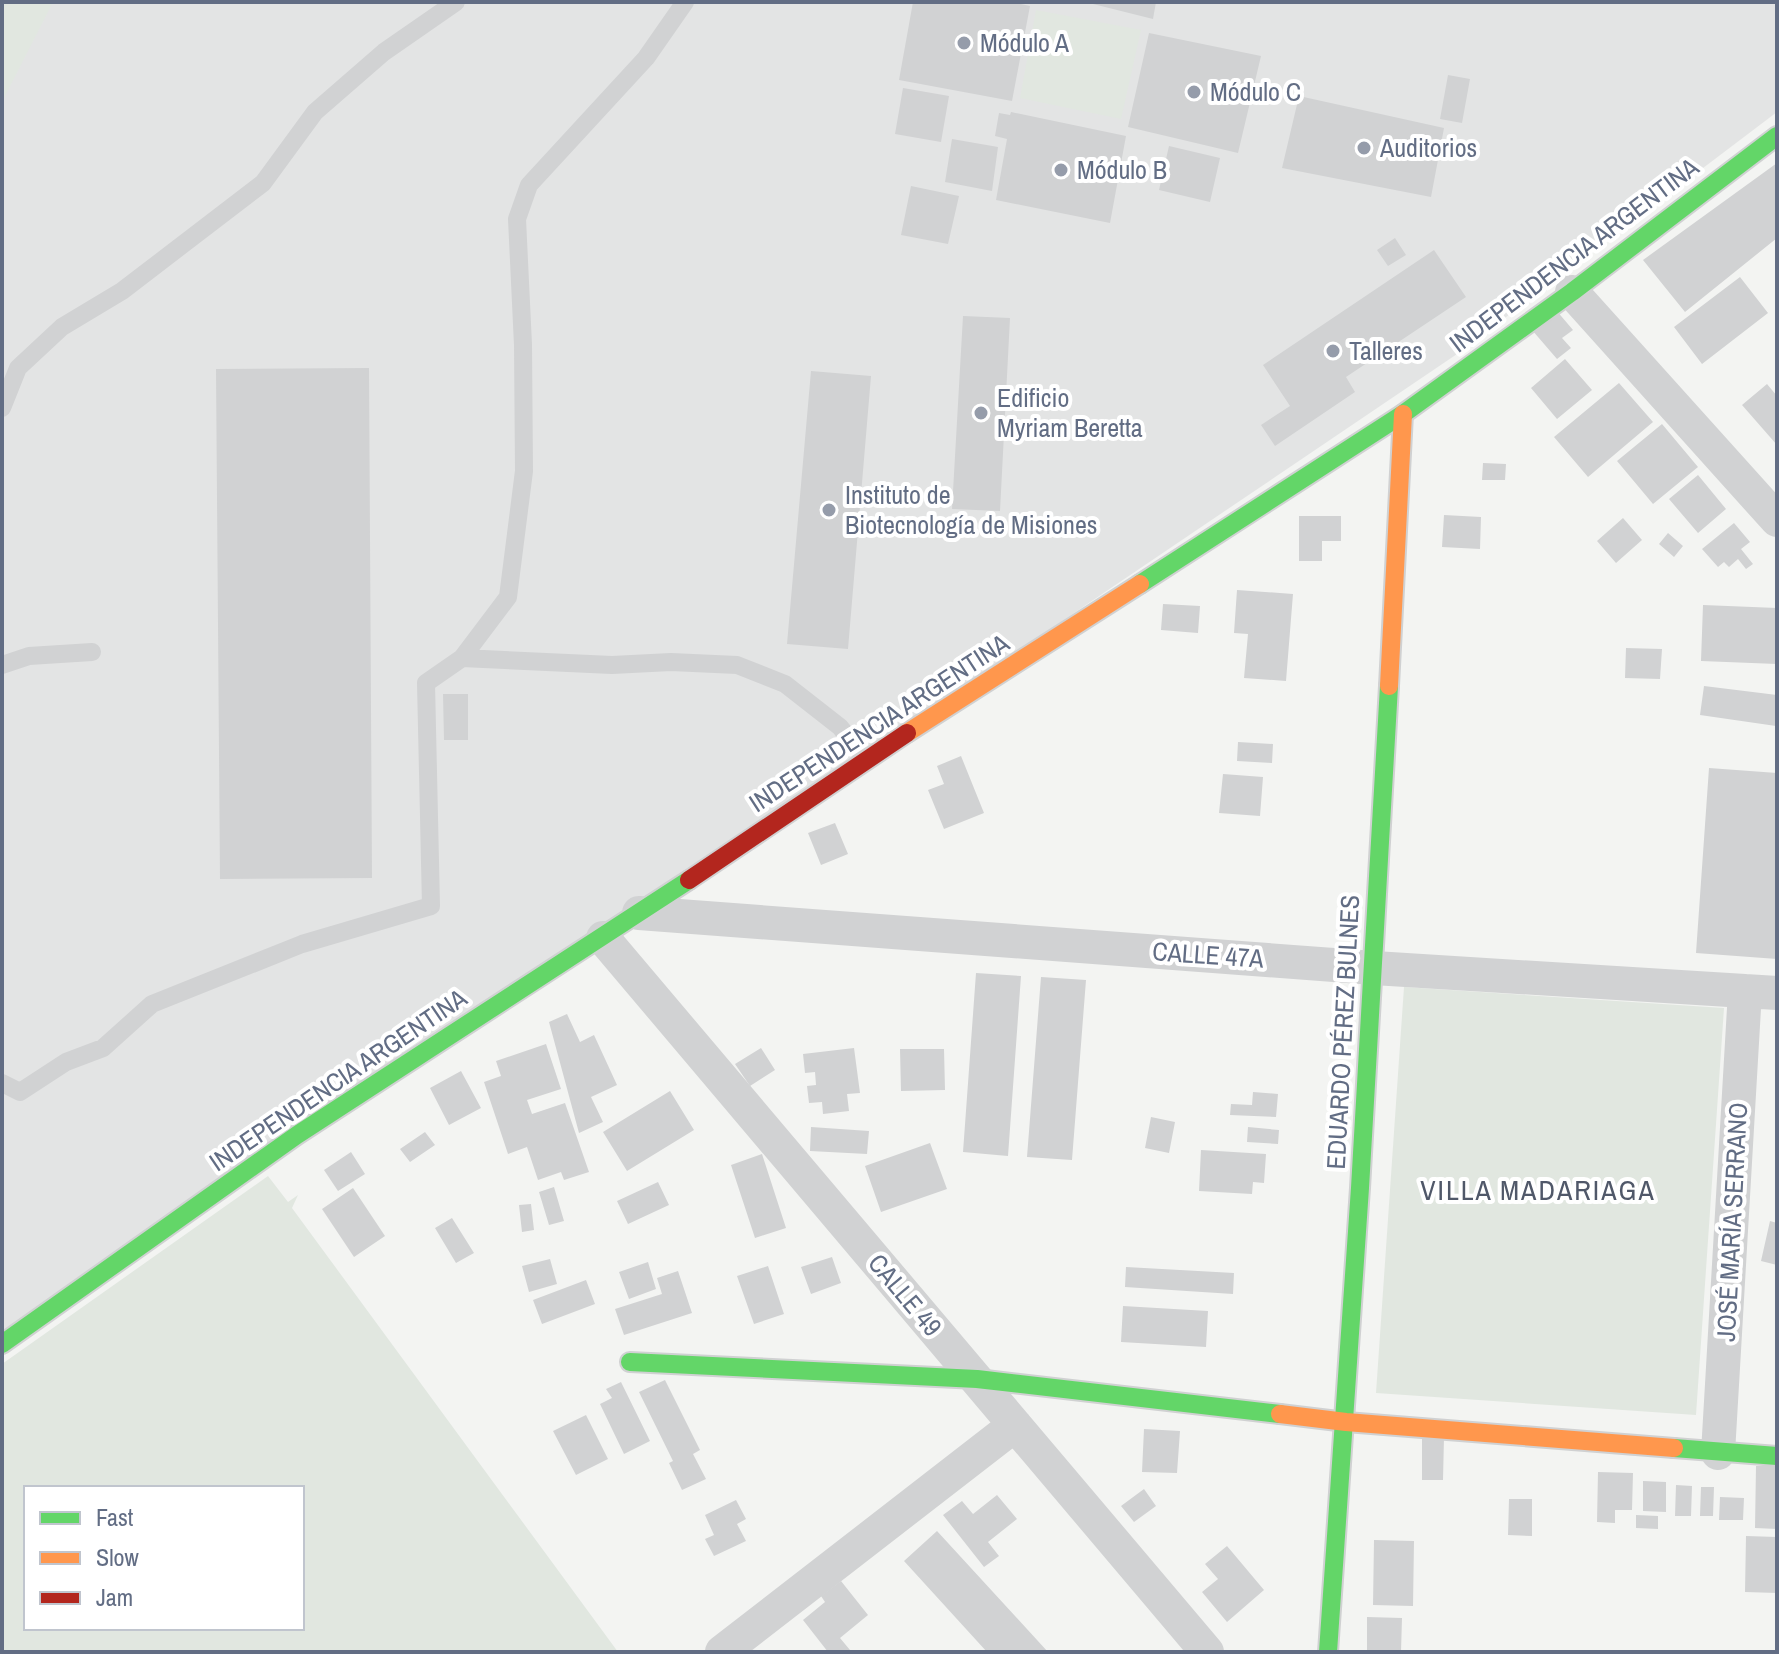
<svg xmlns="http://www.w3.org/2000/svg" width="1779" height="1654" font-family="'Archivo Narrow',sans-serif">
	<rect width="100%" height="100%" fill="#f3f4f2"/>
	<path fill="#e3e4e4" d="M 2,2 L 1777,2 L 1777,112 L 1460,352 L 2,1338 Z"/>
	<path fill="#e1e7e0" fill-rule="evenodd" d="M 2,2 L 53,2 L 2,102 Z
		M 1036,10 L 1141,30 L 1121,119 L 1020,98 Z
		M 1404,987 L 1724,1008 L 1696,1415 L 1376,1393 Z
		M 268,1176 L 288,1202 L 298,1195 L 292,1208 L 618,1652 L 2,1652 L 2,1364 ZM 26,1488 L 302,1488 L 302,1628 L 26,1628 Z"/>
	<path fill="#d1d2d3" d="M 913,2 L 1011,2 L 1030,6 L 1012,101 L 899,80 Z
		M 1085,2 L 1156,2 L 1153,19 Z
		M 1149,33 L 1261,56 L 1238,153 L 1128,127 Z
		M 1448,75 L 1470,79 L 1462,123 L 1440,119 Z
		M 903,88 L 949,96 L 941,142 L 895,134 Z
		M 1299,96 L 1444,128 L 1431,197 L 1282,168 Z
		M 1011,112 L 1126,136 L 1110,223 L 996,200 L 1007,139 L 995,136 L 999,113 L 1010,115 Z
		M 952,139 L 998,147 L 992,191 L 945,182 Z
		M 1169,146 L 1220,158 L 1210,202 L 1159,190 Z
		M 1777,163 L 1777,238 L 1685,312 L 1643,260 Z
		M 911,186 L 959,196 L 948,244 L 901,235 Z
		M 1395,238 L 1406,255 L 1388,266 L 1377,250 Z
		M 1434,250 L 1466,297 L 1346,377 L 1355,392 L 1275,446 L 1261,425 L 1290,406 L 1263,365 Z
		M 1740,277 L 1768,313 L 1702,364 L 1674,327 Z
		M 1556,310 L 1573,330 L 1562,338 L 1571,348 L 1557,359 L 1532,330 Z
		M 963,316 L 1010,318 L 1000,511 L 952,509 Z
		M 1565,359 L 1592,390 L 1557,419 L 1531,388 Z
		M 369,368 L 372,878 L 220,879 L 216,369 Z
		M 811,371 L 871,376 L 848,649 L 787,644 Z
		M 1619,383 L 1653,422 L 1588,477 L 1554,437 Z
		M 1767,384 L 1777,396 L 1777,445 L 1742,405 Z
		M 1662,424 L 1698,467 L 1653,504 L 1617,461 Z
		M 1483,463 L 1506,464 L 1505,480 L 1482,480 Z
		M 1698,475 L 1726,509 L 1698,533 L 1669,499 Z
		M 1444,515 L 1481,517 L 1480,549 L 1442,547 Z
		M 1299,516 L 1341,516 L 1341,541 L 1322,541 L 1322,561 L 1299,561 Z
		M 1623,518 L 1642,540 L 1616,563 L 1597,541 Z
		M 1734,523 L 1750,542 L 1741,549 L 1753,564 L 1746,569 L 1738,559 L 1729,567 L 1724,562 L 1718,567 L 1702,549 Z
		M 1668,533 L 1683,546 L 1674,557 L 1659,544 Z
		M 1237,590 L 1293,594 L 1286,681 L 1244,678 L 1248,634 L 1234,633 Z
		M 1163,604 L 1200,606 L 1198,633 L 1161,630 Z
		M 1703,605 L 1777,608 L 1777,664 L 1701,661 Z
		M 1626,648 L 1662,649 L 1660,679 L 1625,678 Z
		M 1704,686 L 1777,695 L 1776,726 L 1700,715 Z
		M 443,694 L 468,694 L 468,740 L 444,740 Z
		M 1238,742 L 1273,744 L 1272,763 L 1237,761 Z
		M 961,756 L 984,813 L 944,829 L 928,790 L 944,784 L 937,766 Z
		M 1709,768 L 1777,773 L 1777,959 L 1696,953 Z
		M 1223,774 L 1263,777 L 1260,816 L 1219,813 Z
		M 835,823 L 848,854 L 821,865 L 808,833 Z
		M 976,973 L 1021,976 L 1008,1156 L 963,1152 Z
		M 1041,977 L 1086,980 L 1072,1160 L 1027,1157 Z
		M 567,1014 L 580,1042 L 594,1035 L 617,1085 L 591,1097 L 603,1122 L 579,1133 L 549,1022 Z
		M 546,1044 L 561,1089 L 527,1100 L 532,1114 L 565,1103 L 589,1172 L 564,1180 L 561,1172 L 538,1180 L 527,1147 L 508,1154 L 484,1082 L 501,1076 L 496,1061 Z
		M 761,1048 L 775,1070 L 750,1086 L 735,1064 Z
		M 854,1048 L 860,1093 L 847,1094 L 849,1111 L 823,1114 L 822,1102 L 809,1103 L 807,1086 L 816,1085 L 815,1072 L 805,1073 L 803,1054 Z
		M 900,1049 L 944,1049 L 945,1090 L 901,1091 Z
		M 461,1071 L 481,1108 L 449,1125 L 430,1088 Z
		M 670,1091 L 694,1130 L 627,1171 L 603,1132 Z
		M 1253,1092 L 1278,1094 L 1276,1117 L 1230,1115 L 1231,1104 L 1252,1105 Z
		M 1151,1117 L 1175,1122 L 1169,1153 L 1145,1148 Z
		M 811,1127 L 869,1131 L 867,1154 L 810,1151 Z
		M 1248,1127 L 1279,1130 L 1278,1144 L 1247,1142 Z
		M 425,1132 L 435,1145 L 410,1162 L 400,1149 Z
		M 930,1143 L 947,1189 L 881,1212 L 865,1166 Z
		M 1201,1150 L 1266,1154 L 1264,1183 L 1253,1182 L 1252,1194 L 1199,1191 Z
		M 351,1152 L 365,1174 L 338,1191 L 324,1170 Z
		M 762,1154 L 786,1228 L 755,1238 L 731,1165 Z
		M 658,1182 L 669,1205 L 628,1224 L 617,1201 Z
		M 554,1187 L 564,1221 L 549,1225 L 539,1192 Z
		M 353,1188 L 385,1236 L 354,1257 L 322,1209 Z
		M 531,1204 L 534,1230 L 522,1232 L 519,1205 Z
		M 452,1218 L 474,1253 L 456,1263 L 435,1228 Z
		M 1770,1221 L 1777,1223 L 1777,1265 L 1761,1261 Z
		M 832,1257 L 841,1283 L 811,1294 L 801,1267 Z
		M 550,1259 L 557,1284 L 529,1292 L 522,1266 Z
		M 648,1262 L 656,1289 L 629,1299 L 619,1272 Z
		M 768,1266 L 784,1314 L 754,1324 L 737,1276 Z
		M 1126,1267 L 1234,1273 L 1233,1294 L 1125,1287 Z
		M 678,1271 L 692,1313 L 624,1335 L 615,1309 L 662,1294 L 657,1278 Z
		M 586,1280 L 595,1304 L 542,1324 L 533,1300 Z
		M 1123,1306 L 1208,1311 L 1206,1347 L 1121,1342 Z
		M 665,1380 L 700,1450 L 693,1454 L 706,1479 L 682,1490 L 669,1463 L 673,1461 L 639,1392 Z
		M 621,1382 L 650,1441 L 624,1454 L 600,1404 L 612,1398 L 606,1389 Z
		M 586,1415 L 608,1459 L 576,1475 L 553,1431 Z
		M 1144,1429 L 1180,1431 L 1177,1473 L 1142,1472 Z
		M 1422,1436 L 1444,1437 L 1443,1480 L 1422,1480 Z
		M 1756,1466 L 1777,1466 L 1777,1529 L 1755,1528 Z
		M 1598,1472 L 1633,1473 L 1632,1510 L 1615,1510 L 1615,1523 L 1597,1522 Z
		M 1643,1481 L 1666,1482 L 1666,1512 L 1643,1511 Z
		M 1676,1485 L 1692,1486 L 1691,1516 L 1675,1516 Z
		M 1701,1487 L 1714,1487 L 1713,1516 L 1700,1516 Z
		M 1144,1489 L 1156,1506 L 1134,1522 L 1121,1506 Z
		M 997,1495 L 1017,1519 L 988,1542 L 999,1556 L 984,1567 L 943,1515 L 962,1501 L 973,1514 Z
		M 1720,1497 L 1744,1498 L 1743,1520 L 1719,1520 Z
		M 1509,1499 L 1532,1499 L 1532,1536 L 1508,1535 Z
		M 736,1500 L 746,1519 L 737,1524 L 746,1541 L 714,1556 L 705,1539 L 714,1535 L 705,1515 Z
		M 1636,1515 L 1658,1516 L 1658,1529 L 1636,1528 Z
		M 937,1531 L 1048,1652 L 987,1652 L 904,1561 Z
		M 1746,1536 L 1777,1537 L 1777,1593 L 1745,1592 Z
		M 1374,1540 L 1414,1541 L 1413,1606 L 1373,1605 Z
		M 1227,1546 L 1264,1590 L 1227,1622 L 1202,1592 L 1218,1579 L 1205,1564 Z
		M 841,1581 L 868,1615 L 840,1638 L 850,1650 L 828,1652 L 803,1620 L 825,1602 L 821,1596 Z
		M 1367,1617 L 1402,1618 L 1401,1652 L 1367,1652 Z"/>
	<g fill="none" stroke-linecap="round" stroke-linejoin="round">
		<g stroke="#d0d1d2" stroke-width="22">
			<path id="fast" d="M 1140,584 L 1403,414 L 1572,292 L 1777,136
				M 2,1344 L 297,1135 L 689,880
				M 630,1362 L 977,1379 L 1280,1414
				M 1674,1448 L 1777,1456
				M 1328,1652 L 1360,1188 L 1389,686"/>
		</g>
		<g stroke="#d0d1d2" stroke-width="22">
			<path id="slow" d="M 1389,686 L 1403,414
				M 907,733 L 1140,584
				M 1280,1414 L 1346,1422 L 1674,1448"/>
		</g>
		<g stroke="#d0d1d2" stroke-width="22">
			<path id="jam" d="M 689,880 L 907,733"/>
		</g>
		<path stroke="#d1d2d3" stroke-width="18" d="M 2,408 L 18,368 L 62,327 L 122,291 L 263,183 L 315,112 L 384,52 L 456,2
			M 462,658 L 508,597 L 524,471 L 523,345 L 517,219 L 529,185 L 646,58 L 685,2
			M 2,665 L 29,656 L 92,652
			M 2,1083 L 20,1092 L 66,1062 L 103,1048 L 152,1004 L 302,944 L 431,906 L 426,683 L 462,658 L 612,665 L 671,662 L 737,665 L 785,684 L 840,727 L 867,761"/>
		<path stroke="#d1d2d3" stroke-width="34" d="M 1572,292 L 1777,520
			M 639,913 L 1374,968 L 1777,993
			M 603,938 L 1207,1652
			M 1718,1453 L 1745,991
			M 722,1652 L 1015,1425"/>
		<use href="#fast" stroke="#63d668" stroke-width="18"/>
		<use href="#slow" stroke="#ff974d" stroke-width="18"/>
		<use href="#jam" stroke="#b3261e" stroke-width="18"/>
	</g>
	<g fill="#959caa" stroke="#fff" stroke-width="3">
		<circle cx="964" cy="43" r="8"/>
		<circle cx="1194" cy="92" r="8"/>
		<circle cx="1364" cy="148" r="8"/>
		<circle cx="1061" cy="170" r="8"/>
		<circle cx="1333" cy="351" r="8"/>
		<circle cx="981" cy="413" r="8"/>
		<circle cx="829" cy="510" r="8"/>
	</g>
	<g text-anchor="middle" stroke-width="8" stroke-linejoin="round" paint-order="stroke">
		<g font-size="26" fill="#626d84" stroke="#fff" text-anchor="start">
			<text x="980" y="52">Módulo A</text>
			<text x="1210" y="101">Módulo C</text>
			<text x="1380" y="157">Auditorios</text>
			<text x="1077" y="179">Módulo B</text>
			<text x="1349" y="360">Talleres</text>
			<text x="997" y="407">Edificio<tspan x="997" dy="30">Myriam Beretta</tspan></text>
			<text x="845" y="504">Instituto de<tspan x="845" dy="30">Biotecnología de Misiones</tspan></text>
		</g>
		<g font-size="26" fill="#626d84" stroke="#fff">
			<text transform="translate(1574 255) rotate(-37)" y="9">INDEPENDENCIA ARGENTINA</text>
			<text transform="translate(879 723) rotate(-33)" y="9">INDEPENDENCIA ARGENTINA</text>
			<text transform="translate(1208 955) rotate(4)" y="9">CALLE 47A</text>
			<text transform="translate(1343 1032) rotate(-87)" y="9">EDUARDO PÉREZ BULNES</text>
			<text transform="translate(338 1080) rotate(-34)" y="9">INDEPENDENCIA ARGENTINA</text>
			<text transform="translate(1732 1222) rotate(-87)" y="9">JOSÉ MARÍA SERRANO</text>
			<text transform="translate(905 1295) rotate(50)" y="9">CALLE 49</text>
		</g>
		<g font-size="28" letter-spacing="2" fill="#505869" stroke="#fff">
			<text x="1538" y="1200">VILLA MADARIAGA</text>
		</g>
	</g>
	<rect width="1779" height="1654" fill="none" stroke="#626d84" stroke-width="8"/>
	<rect x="24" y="1486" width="280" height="144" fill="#ffffff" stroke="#c0c5ce" stroke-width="2"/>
	<rect x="40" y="1512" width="40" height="12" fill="#63d668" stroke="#c0c5ce" stroke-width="2"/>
	<text x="96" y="1526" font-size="24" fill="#626d84">Fast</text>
	<rect x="40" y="1552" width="40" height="12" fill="#ff974d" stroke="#c0c5ce" stroke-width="2"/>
	<text x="96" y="1566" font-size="24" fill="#626d84">Slow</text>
	<rect x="40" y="1592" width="40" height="12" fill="#b3261e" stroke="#c0c5ce" stroke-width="2"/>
	<text x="96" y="1606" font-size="24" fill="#626d84">Jam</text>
</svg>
